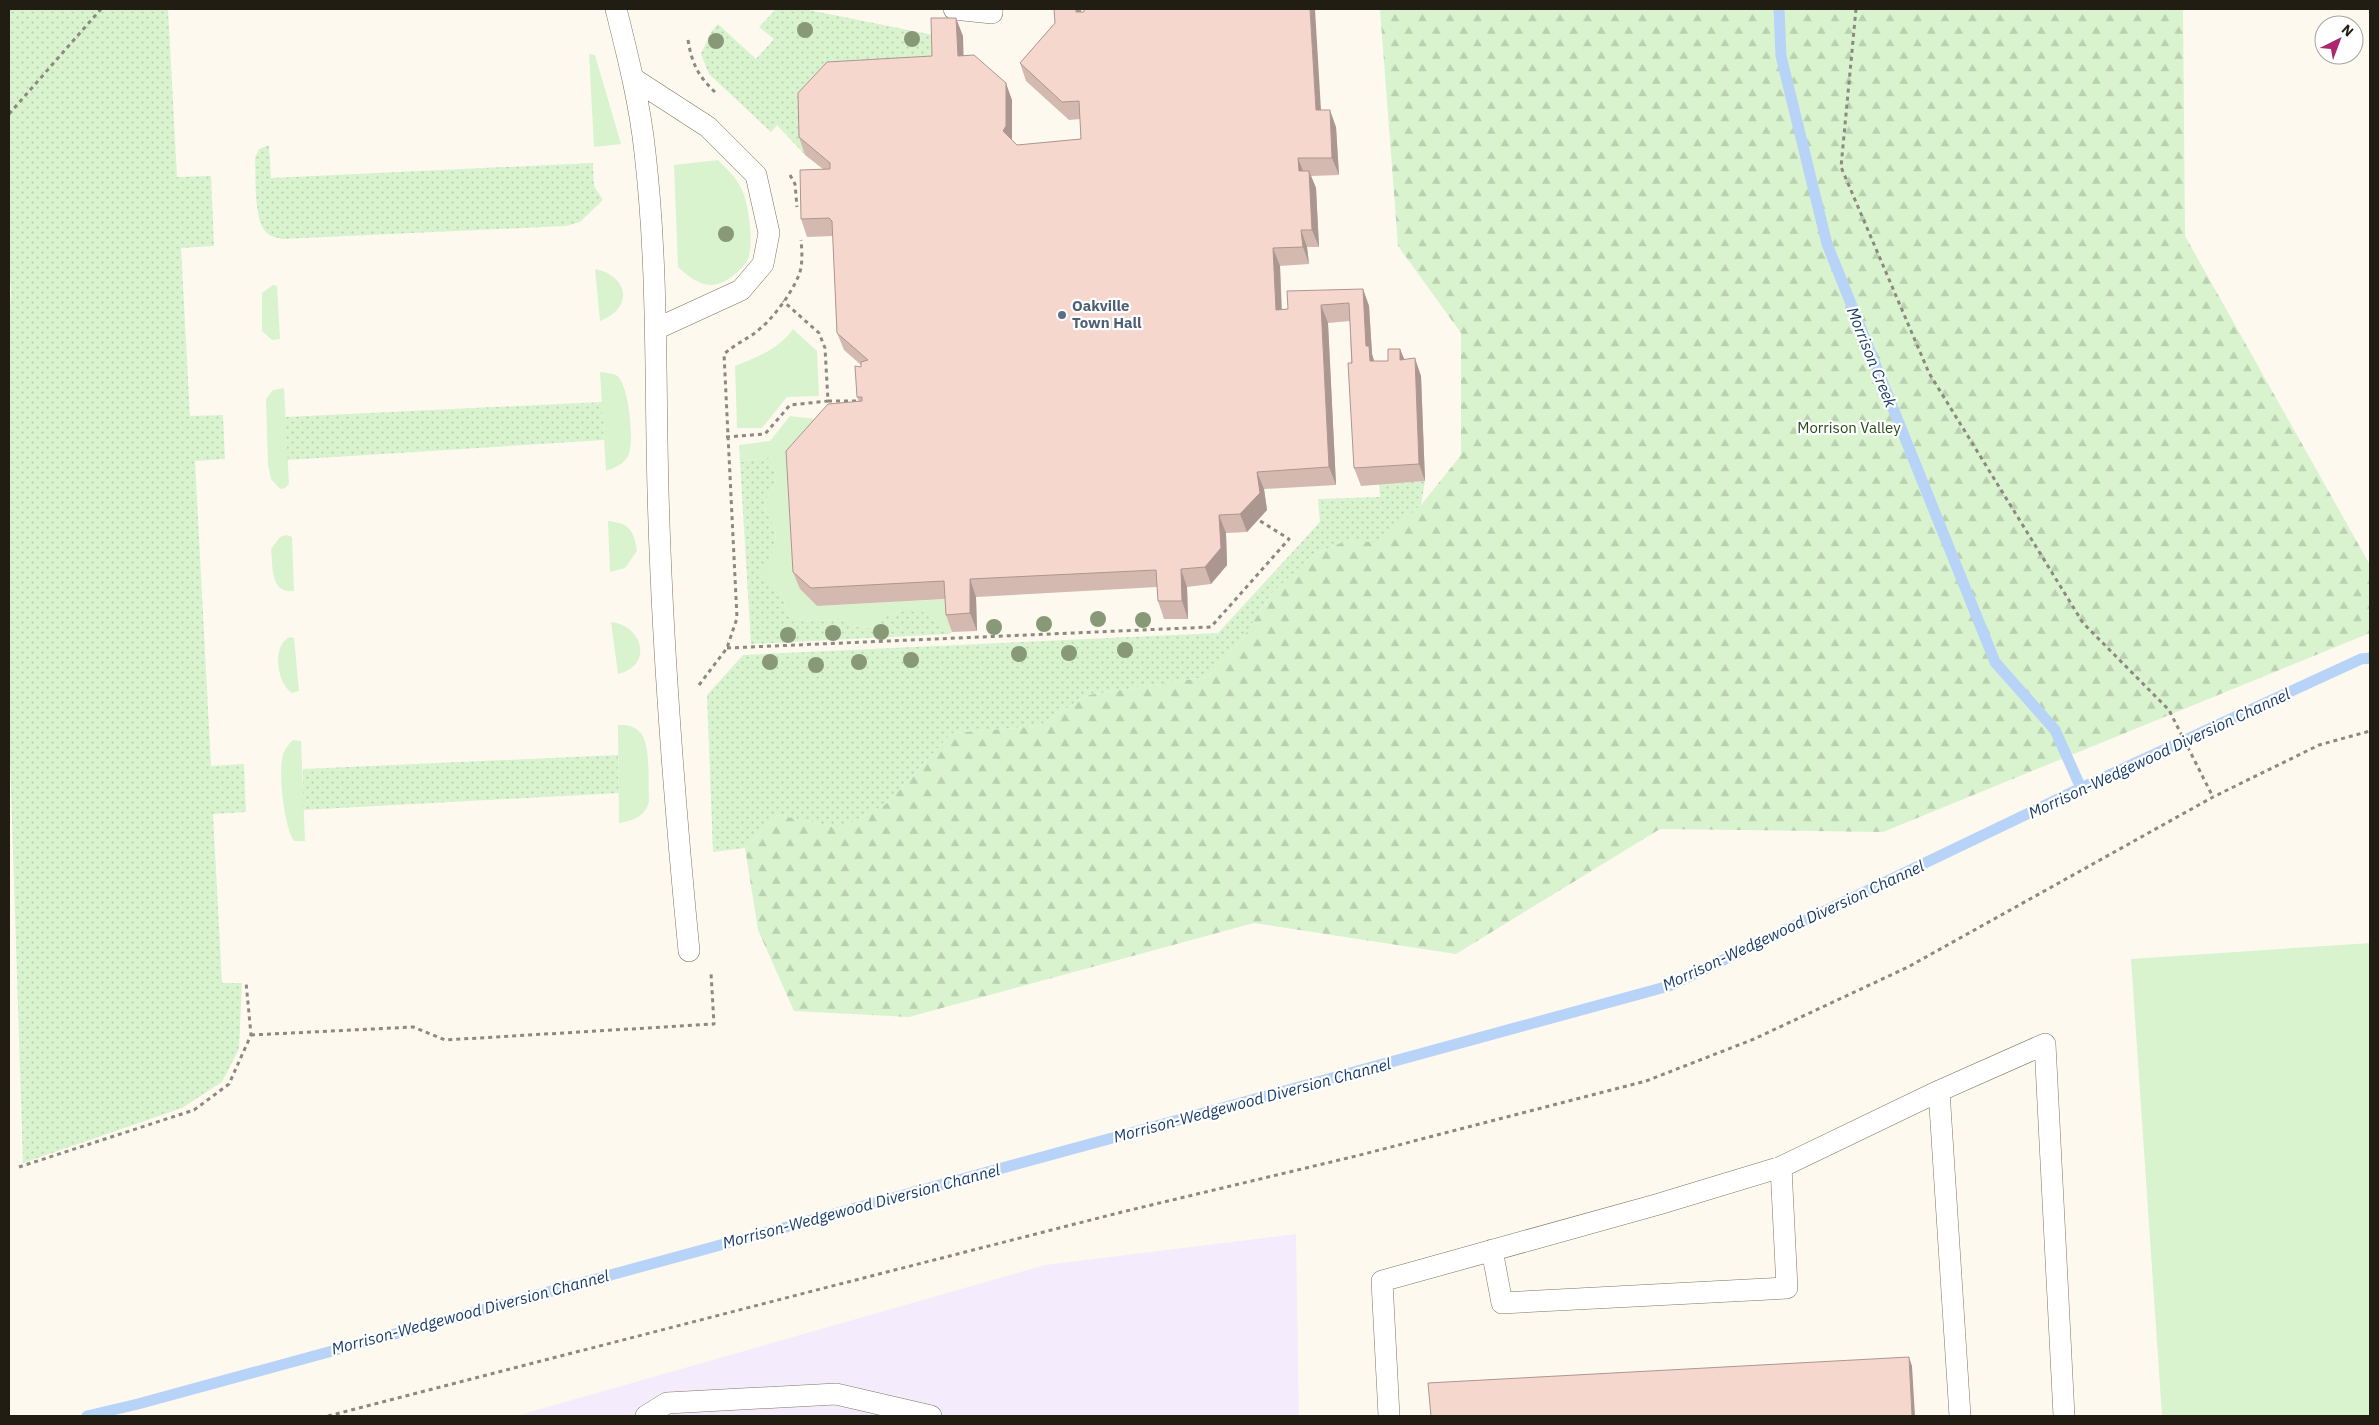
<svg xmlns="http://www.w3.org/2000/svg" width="2379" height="1425" font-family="'IBM Plex Sans',sans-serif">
	<defs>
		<pattern id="grass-dots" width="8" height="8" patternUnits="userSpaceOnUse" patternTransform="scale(1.25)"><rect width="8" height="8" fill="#d9f3cf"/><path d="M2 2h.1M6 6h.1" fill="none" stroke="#bad0b1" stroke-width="1.8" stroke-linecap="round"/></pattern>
		<pattern id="forest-firs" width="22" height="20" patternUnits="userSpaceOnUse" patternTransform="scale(1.25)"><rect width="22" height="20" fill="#d9f3cf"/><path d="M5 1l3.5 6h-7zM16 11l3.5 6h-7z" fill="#bad0b1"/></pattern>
	</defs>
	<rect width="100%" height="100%" fill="#fef9ef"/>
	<path fill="#f4ecfc" d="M 1296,1234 L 1299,1416 L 516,1416 L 1045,1265 Z"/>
	<path fill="url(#grass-dots)" d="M 9,9 L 168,9 L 177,177 L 211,176 L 214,246 L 181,248 L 190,416 L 223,415 L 225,459 L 195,461 L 211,766 L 244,764 L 246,812 L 213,814 L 222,983 L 242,983 L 239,1049 L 222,1082 L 182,1108 L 23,1163 L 9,727 L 9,317 L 11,293 L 9,262 Z
		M 776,9 L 804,9 L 938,36 L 939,73 L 805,155 L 777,125 L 771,132 L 709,74 L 701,54 L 711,32 L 718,24 L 756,59 L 774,39 L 759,27 Z
		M 269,145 L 271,178 L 593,163 L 594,186 L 603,200 L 580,222 L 566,226 L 282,239 C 274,237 267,236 263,228 C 254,213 256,176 255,158 L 259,149 Z
		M 602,402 L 604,440 L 287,460 L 285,417 Z
		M 770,457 L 777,478 L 766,500 L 764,510 C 785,535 774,550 761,575 L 780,591 L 789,616 C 806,623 821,621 839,618 L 852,626 L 868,628 L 886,616 L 903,611 L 922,611 L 952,632 L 949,634 L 751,644 L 740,462 Z
		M 1425,481 L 1421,505 L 1378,543 L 1345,541 L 1313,555 L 1271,594 L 1241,641 L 1207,677 L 1088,695 L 1039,726 L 952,733 L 886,804 L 842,828 L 777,815 L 745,848 L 713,852 L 707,695 L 743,655 L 1218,633 L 1320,522 L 1318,499 L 1380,497 L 1379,484 Z
		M 618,755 L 619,793 L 303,810 L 303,769 Z"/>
	<path fill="url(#forest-firs)" d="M 1380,9 L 2183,9 L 2185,236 L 2370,565 L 2370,633 L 1883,832 L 1660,829 L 1456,954 L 1254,923 L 909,1017 L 794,1011 L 758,930 L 745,848 L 777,815 L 842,828 L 886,804 L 952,733 L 1039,726 L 1088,695 L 1207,677 L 1241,641 L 1271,594 L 1313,555 L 1345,541 L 1378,542 L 1421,505 L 1461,455 L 1461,333 L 1398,246 Z"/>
	<path fill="#d9f3cf" d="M 589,54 L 595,55 L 621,144 L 594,147 Z
		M 718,160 C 727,169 737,178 742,190 C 749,205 754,244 748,259 C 746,264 739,270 735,274 C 713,293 697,285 678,267 L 674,165 Z
		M 595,269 C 629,276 634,308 600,321 Z
		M 273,285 L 277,286 L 280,339 L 272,340 L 262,331 L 262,293 Z
		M 793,329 L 817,351 L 819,396 L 787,397 L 762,428 L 737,428 L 735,366 C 757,357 779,349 793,329 Z
		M 600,372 C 605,373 612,373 616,375 C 629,382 635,444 628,456 C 623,465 614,468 606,471 Z
		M 284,388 L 289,484 L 285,488 L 280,489 L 271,479 L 268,465 L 266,399 L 273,390 Z
		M 790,416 L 834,421 L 800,589 L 817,606 L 951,599 L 952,632 L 922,611 L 903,611 L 886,616 L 868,628 L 851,626 L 839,618 C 821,621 806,623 789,616 L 780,591 L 760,575 C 774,550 785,535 764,510 L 766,500 L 777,478 L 770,457 L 740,462 L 739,445 L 770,441 Z
		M 608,521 C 629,523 634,530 637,551 L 625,568 L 610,572 Z
		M 286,535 L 292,537 L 294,591 C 270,594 273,567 271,549 L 280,537 Z
		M 611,622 C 644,626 653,666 618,674 Z
		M 290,637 L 294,638 L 299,691 L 292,693 C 277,684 271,645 290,637 Z
		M 618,725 C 626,725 633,725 640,732 C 651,743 648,784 649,801 C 646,816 633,821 619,823 Z
		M 293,740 L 301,741 L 305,841 L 294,841 C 284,827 277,768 284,752 C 286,747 289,744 293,740 Z
		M 2370,943 L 2370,1416 L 2162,1416 L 2131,959 Z"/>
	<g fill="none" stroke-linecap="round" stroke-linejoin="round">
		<path stroke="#b8d3f8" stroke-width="11" d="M 1779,9 L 1781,56 L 1827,244 L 1995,662 L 2055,730 L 2081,788
			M 87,1416 L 138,1404 L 1669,986 L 2081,788 L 2361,659 L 2370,658"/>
		<g stroke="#7f755e" stroke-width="22">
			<path id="lane" d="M 616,9 C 628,57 640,104 645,153 C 658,265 655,378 658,490 C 662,644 674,798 689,951
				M 954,9 L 992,13
				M 634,79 L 708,127 L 756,175 L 769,233 L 763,264 L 741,290 L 656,329
				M 1939,1091 L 1960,1416
				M 1492,1250 L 1502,1303 L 1787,1288 L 1781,1167
				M 646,1416 L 667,1403 L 836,1394 L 931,1416
				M 1389,1416 L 1382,1281 L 1659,1204 L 1781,1167 L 1939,1091 L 2045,1044 L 2064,1416"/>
		</g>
		<path stroke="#8d897f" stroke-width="3" stroke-dasharray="4 4" stroke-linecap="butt" d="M 1856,9 L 1841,167 L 1929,373 L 2083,623 L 2169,710 L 2213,797
			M 688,40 C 692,64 698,76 716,93
			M 9,114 L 101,9
			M 790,175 L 795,184 L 797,207
			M 828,401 L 862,401
			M 726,437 L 765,434 L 790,405 L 828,401 L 825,348 L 819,333 L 783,301
			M 727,648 L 1211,627 L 1289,539 L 1257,519
			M 699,685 L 727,648 L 737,618 L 724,354 C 733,346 741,342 752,335 C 771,322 790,296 799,275 C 803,264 802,251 801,240
			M 251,1035 L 413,1027 L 445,1040 L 714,1024 L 711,973
			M 19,1167 L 194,1110 L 229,1084 L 251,1035 L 246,982
			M 328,1416 L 836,1285 L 1122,1212 L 1356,1156 L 1646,1081 L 1754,1039 L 1908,967 L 2213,797 L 2319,745 L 2370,731"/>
		<use href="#lane" stroke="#fff" stroke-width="21"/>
	</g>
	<g fill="#889978">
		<circle cx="805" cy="30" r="8"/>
		<circle cx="912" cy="39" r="8"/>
		<circle cx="716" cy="41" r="8"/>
		<circle cx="726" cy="234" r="8"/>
		<circle cx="1098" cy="619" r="8"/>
		<circle cx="1143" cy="620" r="8"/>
		<circle cx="1044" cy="624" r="8"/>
		<circle cx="994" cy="627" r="8"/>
		<circle cx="881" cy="632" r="8"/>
		<circle cx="833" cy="633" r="8"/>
		<circle cx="788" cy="635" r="8"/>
		<circle cx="1125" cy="650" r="8"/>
		<circle cx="1069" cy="653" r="8"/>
		<circle cx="1019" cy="654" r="8"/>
		<circle cx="911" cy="660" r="8"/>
		<circle cx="770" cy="662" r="8"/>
		<circle cx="859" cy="662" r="8"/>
		<circle cx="816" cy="665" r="8"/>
	</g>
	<path fill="#d4b9b1" d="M 1054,9 L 1081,9 L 1081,12 L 1321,110 L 1336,127 L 1339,175 L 1311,176 L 1316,188 L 1319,247 L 1307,247 L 1309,264 L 1280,266 L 1282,309 L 1288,309 L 1363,289 L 1369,306 L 1372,354 L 1374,361 L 1388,361 L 1400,349 L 1404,359 L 1421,376 L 1425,481 L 1361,486 L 1354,468 L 1350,321 L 1328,323 L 1336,485 L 1264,489 L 1267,510 L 1247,532 L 1226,533 L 1227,565 L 1211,584 L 1187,587 L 1188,619 L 1164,619 L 1158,601 L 1157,587 L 976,597 L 977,631 L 952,632 L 946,615 L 945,599 L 817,606 L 800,589 L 793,572 L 859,402 L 857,397 L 861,365 L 844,350 L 837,333 L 833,236 L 807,237 L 801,219 L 823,169 L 805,155 L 799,137 L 932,56 L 963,36 L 963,56 L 1012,100 L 1012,140 L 1017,145 L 1081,139 L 1080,119 L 1069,120 L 1026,81 L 1020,63 L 1055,23 Z"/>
	<path fill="#ac9690" d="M 1076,9 L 1081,9 L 1083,29 L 1076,12 Z
		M 1310,9 L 1315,9 L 1322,127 L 1316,110 Z
		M 956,18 L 963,36 L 964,73 L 958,56 Z
		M 1006,83 L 1012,100 L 1012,143 L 1003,131 Z
		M 1330,110 L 1336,127 L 1339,175 L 1332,158 Z
		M 1298,158 L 1305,176 L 1299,171 Z
		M 1309,171 L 1316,188 L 1319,247 L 1312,230 Z
		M 1301,230 L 1307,247 L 1309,264 L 1303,247 Z
		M 1273,248 L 1280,266 L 1282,327 L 1276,310 Z
		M 1363,289 L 1369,306 L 1372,354 L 1375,364 L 1370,361 L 1366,346 Z
		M 1321,305 L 1328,323 L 1336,485 L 1329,467 Z
		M 1400,349 L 1407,366 L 1400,360 Z
		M 1415,358 L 1421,376 L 1425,481 L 1419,464 Z
		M 1257,472 L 1264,489 L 1267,510 L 1247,532 L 1240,514 Z
		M 1219,515 L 1226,533 L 1227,565 L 1211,584 L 1205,567 Z
		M 1181,569 L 1187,587 L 1188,619 L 1182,601 Z
		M 970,579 L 976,597 L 977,631 L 970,613 Z
		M 1909,1357 L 1912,1366 L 1915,1416 L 1912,1416 Z"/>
	<path fill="#f6d7ce" stroke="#ac9690" d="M 1054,9 L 1076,9 L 1076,12 L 1084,12 L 1084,9 L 1310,9 L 1316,110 L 1330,110 L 1332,158 L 1298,158 L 1299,171 L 1309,171 L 1312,230 L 1301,230 L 1303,247 L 1273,248 L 1276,310 L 1288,309 L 1287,291 L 1363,289 L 1366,346 L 1369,346 L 1370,361 L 1388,361 L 1388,349 L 1400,349 L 1400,360 L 1415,358 L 1419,464 L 1354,468 L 1348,363 L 1352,363 L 1349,303 L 1321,305 L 1329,467 L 1257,472 L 1260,493 L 1240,514 L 1219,515 L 1221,548 L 1205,567 L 1181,569 L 1182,601 L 1158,601 L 1156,570 L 970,579 L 970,613 L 946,615 L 944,581 L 811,588 L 793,572 L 786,451 L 828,404 L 862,401 L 862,397 L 857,397 L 855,366 L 861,367 L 861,362 L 868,360 L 837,333 L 832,221 L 829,218 L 801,219 L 800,170 L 830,169 L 830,163 L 799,137 L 798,93 L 827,62 L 932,56 L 931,18 L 956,18 L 958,56 L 974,55 L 1006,83 L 1006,126 L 1003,131 L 1017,145 L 1081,139 L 1079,101 L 1062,102 L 1020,63 L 1055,23 Z
		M 1909,1357 L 1912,1416 L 1431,1416 L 1428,1383 Z"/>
	<circle fill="#5c6f8a" stroke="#fff" stroke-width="2" cx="1062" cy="315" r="5"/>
	<g text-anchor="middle" stroke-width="4.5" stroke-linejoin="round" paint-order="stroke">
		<g font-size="15" font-weight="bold" fill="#4e5e75" stroke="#fff" text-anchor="start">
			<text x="1072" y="311">Oakville<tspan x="1072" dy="17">Town Hall</tspan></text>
		</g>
		<g font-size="15" fill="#284b17" stroke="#fff">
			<text x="1849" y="433">Morrison Valley</text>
		</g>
		<g font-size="16" font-style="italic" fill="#183c69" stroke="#fff">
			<text transform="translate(1872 357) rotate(68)" y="6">Morrison Creek</text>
			<text transform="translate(2159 753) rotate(-25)" y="6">Morrison-Wedgewood Diversion Channel</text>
			<text transform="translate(1793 925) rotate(-25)" y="6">Morrison-Wedgewood Diversion Channel</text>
			<text transform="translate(1252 1100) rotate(-15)" y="6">Morrison-Wedgewood Diversion Channel</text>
			<text transform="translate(861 1206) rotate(-15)" y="6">Morrison-Wedgewood Diversion Channel</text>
			<text transform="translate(470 1312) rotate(-15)" y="6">Morrison-Wedgewood Diversion Channel</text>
		</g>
	</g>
	<rect width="2379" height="1425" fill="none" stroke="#211d13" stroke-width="20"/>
	<g transform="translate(2339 40) rotate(42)"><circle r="24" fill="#ffffff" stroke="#a6a5a1"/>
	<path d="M0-4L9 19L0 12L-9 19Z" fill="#ab2770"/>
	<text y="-8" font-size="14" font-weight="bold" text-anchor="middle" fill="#211d13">N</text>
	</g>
</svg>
